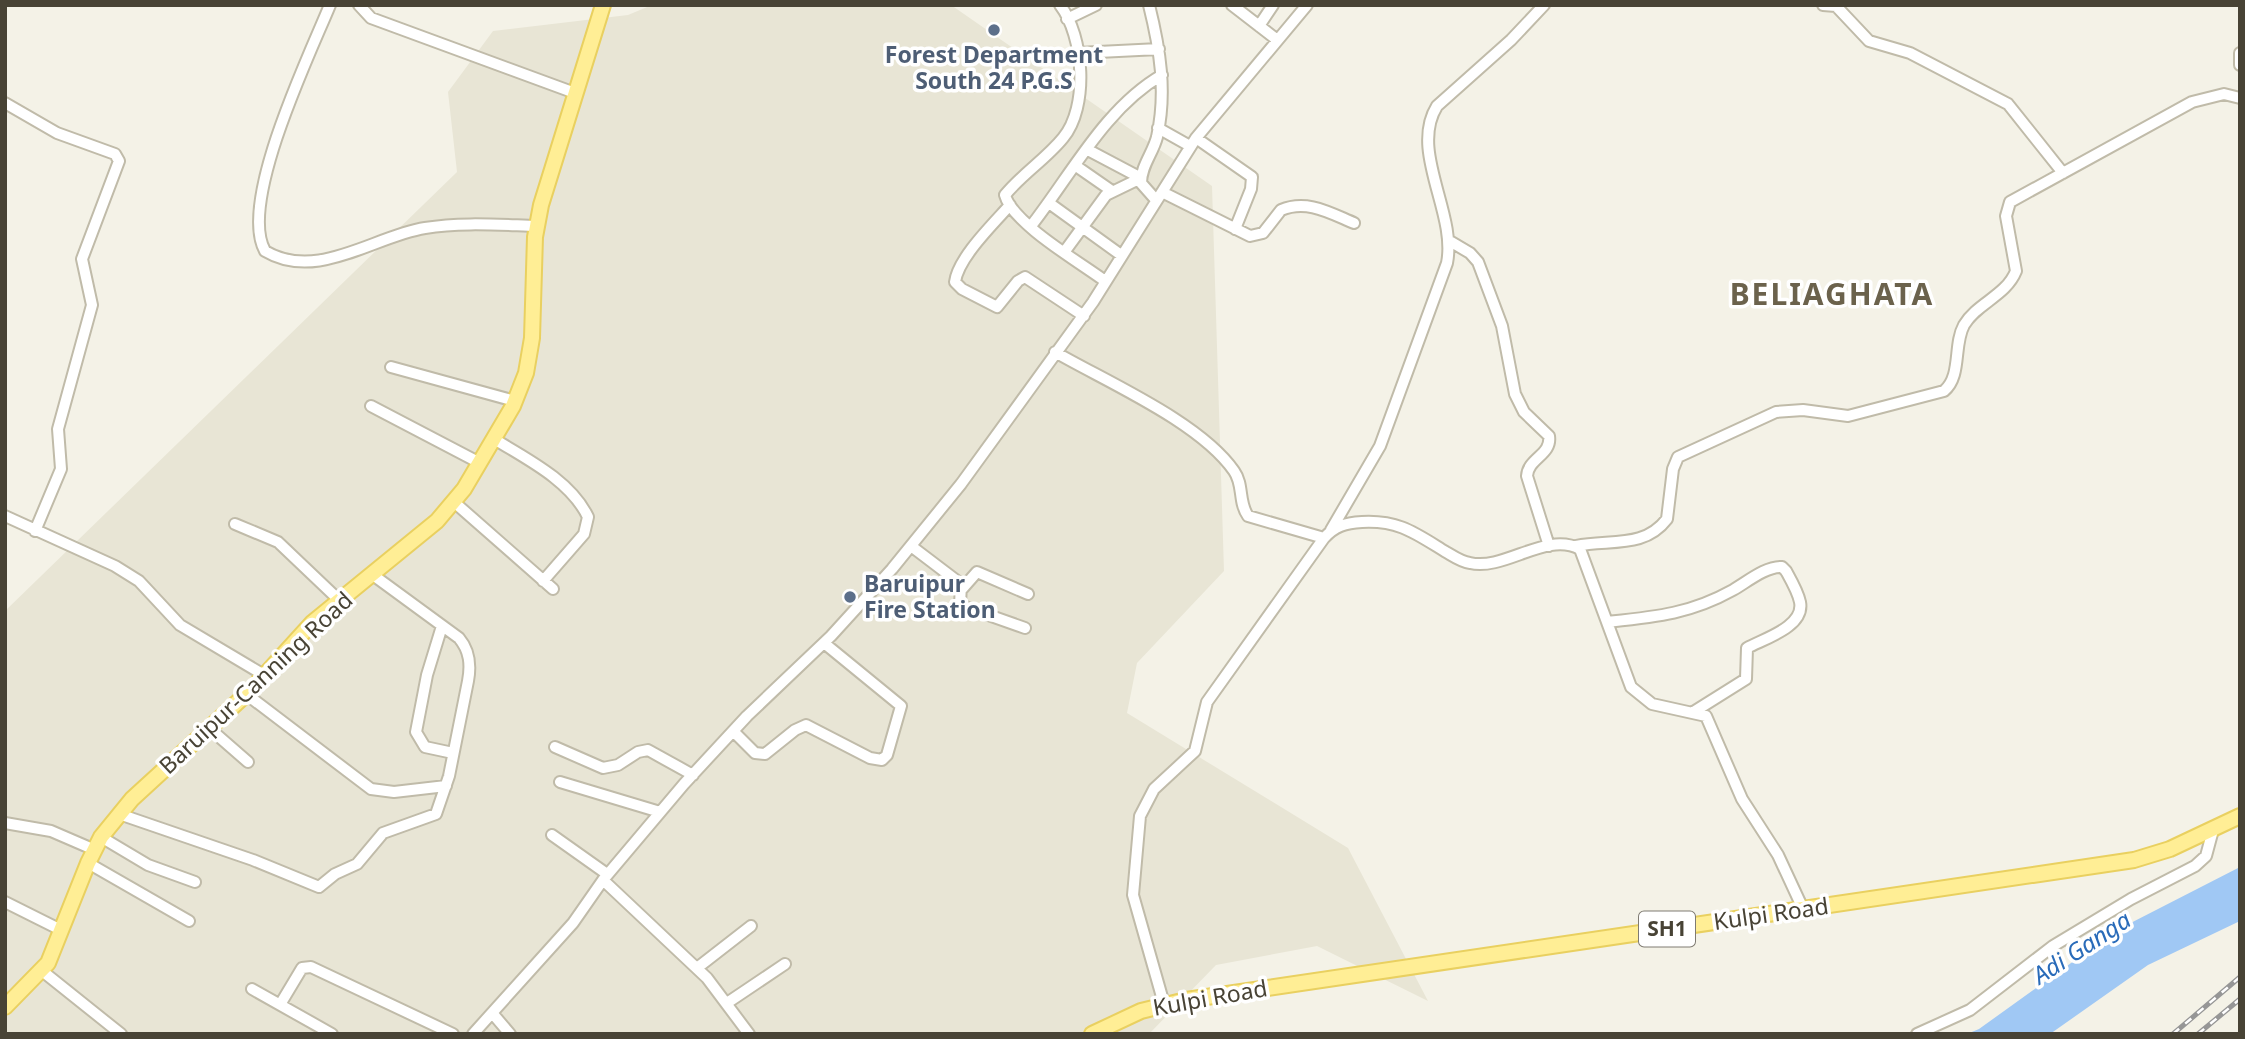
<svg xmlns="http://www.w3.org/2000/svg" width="2245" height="1039" font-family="'Noto Sans',sans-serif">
	<rect width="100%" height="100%" fill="#f4f2e7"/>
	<path fill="#e8e5d5" d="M 652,5 L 951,5 L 1212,186 L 1224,571 L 1137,663 L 1127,713 L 1348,848 L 1428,1001 L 1317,946 L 1216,965 L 1149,1034 L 5,1034 L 5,611 L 457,172 L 448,92 L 493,31 L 628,15 Z"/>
	<path fill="#a0c8f4" d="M 2240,867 L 2240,921 L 2148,965 L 2050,1034 L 1967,1034 L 1979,1029 L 2117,930 Z"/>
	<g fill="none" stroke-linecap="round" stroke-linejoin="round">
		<g stroke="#c0bba9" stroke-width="14">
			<path id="minor" d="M 330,5 C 309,56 238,203 265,251 C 317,282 374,236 425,228 C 461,222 500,225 537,226
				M 359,5 L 371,18 L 575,93
				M 1060,5 C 1084,36 1089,107 1063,138 C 1046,159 1022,174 1005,195 C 1012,223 1081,263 1105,281
				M 1149,5 C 1160,49 1167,92 1157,137 C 1153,153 1141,166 1141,183 L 1156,200
				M 1232,5 L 1276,39
				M 1823,5 L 1836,6 L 1869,41 L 1910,53 L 2008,104 L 2063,173
				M 1067,19 L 1096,5
				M 1259,26 L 1273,5
				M 1078,53 L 1159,49
				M 2240,53 L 2240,65
				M 5,103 L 57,133 L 115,154 L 119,161 L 82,259 L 92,305 L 58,429 L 61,469 L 35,531
				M 1158,128 L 1190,146
				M 1196,138 L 1252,177 L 1251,189 L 1235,229
				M 1088,150 L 1141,178
				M 1076,166 L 1112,191
				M 1162,192 L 1250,236 L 1263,233 L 1281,210 C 1307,199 1330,213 1354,223
				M 1049,203 L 1121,255
				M 1010,205 C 993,224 958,258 955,282 L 962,289 L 997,307 L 1018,281 L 1025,277 L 1084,316
				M 1031,226 C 1071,175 1105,108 1162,75
				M 1448,240 L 1470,253 L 1478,262 L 1502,326 L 1515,394 L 1524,412 L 1549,436 C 1552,455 1528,458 1527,476 L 1549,546
				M 1065,251 L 1106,195 L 1141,178
				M 1055,352 C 1107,382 1200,422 1234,471 C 1244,485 1238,502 1248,516 L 1324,538
				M 391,367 L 515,401
				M 371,406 L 480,463
				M 494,439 C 527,459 571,481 588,517 L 584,534 L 543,581
				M 454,502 L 553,589
				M 5,516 L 115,566 L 139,581 L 180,625 L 264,675
				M 235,524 L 278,542 L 340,601
				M 1331,530 L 1380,446 L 1447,263 C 1457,213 1409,151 1437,106 L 1511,40 L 1544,5
				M 911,546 L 961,584 L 960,605 L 1025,628
				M 1576,546 C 1610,539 1644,549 1667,519 L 1673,469 L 1678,457 L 1776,412 L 1803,410 L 1848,416 L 1944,391 C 1962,376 1953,345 1964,325 C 1977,303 2006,296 2016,271 L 2006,216 L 2010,202 L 2192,102 L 2224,94 L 2240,98
				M 962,589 L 977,572 L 1028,594
				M 1607,622 C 1655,617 1690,614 1733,590 C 1747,582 1766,566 1782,567 L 1786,571 C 1791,580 1798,592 1800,602 C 1805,627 1763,639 1747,648 L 1746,679 L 1695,711
				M 442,626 L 427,675 L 416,732 L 425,747 L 453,753
				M 246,694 L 371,789 L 394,792 L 446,786
				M 209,728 L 248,762
				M 733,731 L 755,753 L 765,754 L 795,730 L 806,725 L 870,758 L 882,760 L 887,755 L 901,706 L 824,643
				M 555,747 L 603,768 L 618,765 L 638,752 L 648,750 L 693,775
				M 560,782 L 660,812
				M 119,814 L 253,860 L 319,887 L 335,874 L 357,864 L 383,833 L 436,814 L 449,776 L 468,681 C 471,665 470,651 459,638 L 373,575
				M 5,823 L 51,831 L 95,850
				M 552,835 L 607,874
				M 101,837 L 148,865 L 195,882
				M 88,863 L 189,921
				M 603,880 L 707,978 L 749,1034
				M 5,902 L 61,930
				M 697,968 L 751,926
				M 41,970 L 121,1034
				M 252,989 L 332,1034
				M 281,1003 L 302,968 L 311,967 L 453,1034
				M 727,1003 L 785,964
				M 1164,1004 L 1133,895 L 1140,816 L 1154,789 L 1195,751 L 1207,702 L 1324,538 C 1335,526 1345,523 1362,522 C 1399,520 1415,533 1446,552 C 1453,556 1461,562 1470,563 C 1505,571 1546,531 1580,549 L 1631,687 L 1652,704 L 1706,716 L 1742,799 L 1778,855 L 1804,911
				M 493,1014 L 510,1034
				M 473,1034 L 573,923 L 603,880 L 684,784 L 747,716 L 831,636 L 892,569 L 961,484 L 1093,302 L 1196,138 L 1307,5
				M 1917,1034 L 1970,1010 L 2053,946 L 2131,899 L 2195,866 L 2206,856 L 2213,830"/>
		</g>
		<g stroke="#e9d060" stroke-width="18">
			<path id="major" d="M 5,1007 L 48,963 L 88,863 L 101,837 L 132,799 L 252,689 L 312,623 L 437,521 L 464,489 L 513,406 L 526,373 L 532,338 L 535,237 L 541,205 L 603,5
				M 1092,1034 L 1141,1011 L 1186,1000 L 2134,860 L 2170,849 L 2240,816"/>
		</g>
		<use href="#minor" stroke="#fff" stroke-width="10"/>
		<use href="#major" stroke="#ffee95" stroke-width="14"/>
		<g stroke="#969696" stroke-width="5">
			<path id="rail" d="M 2173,1034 L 2240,977
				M 2198,1034 L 2240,999"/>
		</g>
		<use href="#rail" stroke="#fff" stroke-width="2.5" stroke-dasharray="8" stroke-linecap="butt"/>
	</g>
	<g fill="#5c6f8a" stroke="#fff" stroke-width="2.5">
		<circle cx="994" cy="30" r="7"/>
		<circle cx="850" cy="597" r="7"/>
	</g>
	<g text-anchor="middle" stroke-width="7" stroke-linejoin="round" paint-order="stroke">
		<rect fill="#fff" stroke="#7f7b72" stroke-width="2" x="1639" y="911.5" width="56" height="35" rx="5"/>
		<g font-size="21" font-weight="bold" fill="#484335">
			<text x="1667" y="936">SH1</text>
		</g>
		<g font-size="23" font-weight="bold" fill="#4e5e75" stroke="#fff">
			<text x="994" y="63">Forest Department<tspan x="994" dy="26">South 24 P.G.S</tspan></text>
			<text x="864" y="592" text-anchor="start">Baruipur<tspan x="864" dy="26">Fire Station</tspan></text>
		</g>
		<g font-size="23" fill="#484335" stroke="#fff">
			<text transform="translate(256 683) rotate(-43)" y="8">Baruipur-Canning Road</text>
			<text transform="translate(1771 914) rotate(-8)" y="8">Kulpi Road</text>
			<text transform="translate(1210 998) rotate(-10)" y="8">Kulpi Road</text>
		</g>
		<g font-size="24" font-style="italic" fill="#296bb9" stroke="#fff">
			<text transform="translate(2082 948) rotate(-33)" y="8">Adi Ganga</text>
		</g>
		<g font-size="30" font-weight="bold" letter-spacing="2" fill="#6b624c" stroke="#fff">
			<text x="1832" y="305">BELIAGHATA</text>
		</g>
	</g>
	<rect width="2245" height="1039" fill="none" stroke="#484335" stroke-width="14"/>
</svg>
